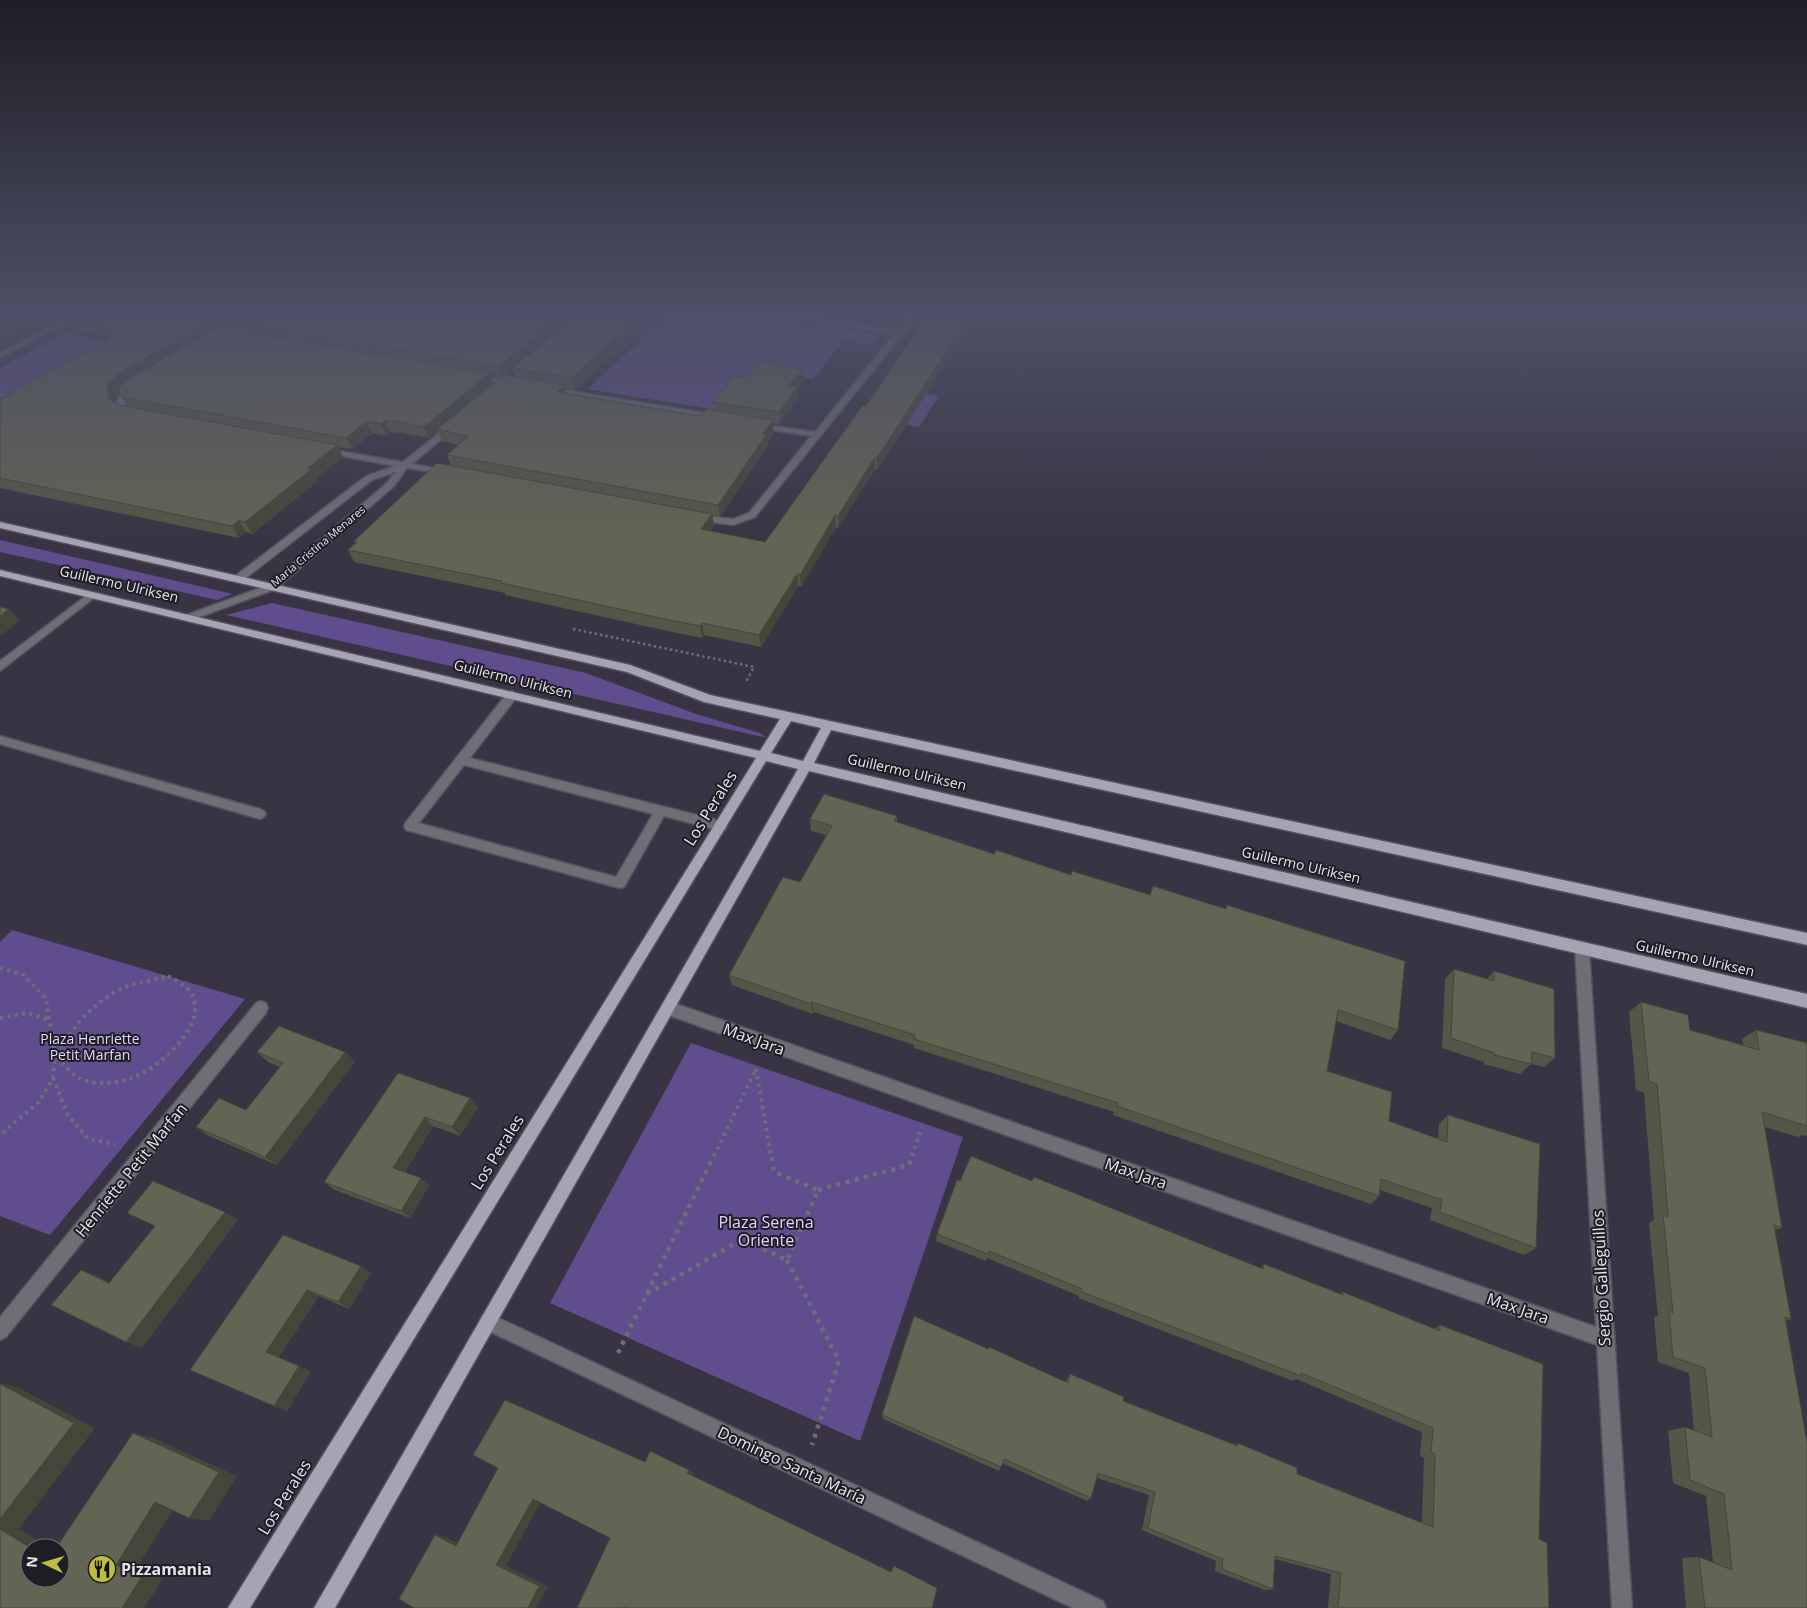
<svg xmlns="http://www.w3.org/2000/svg" width="1807" height="1608" font-family="'Open Sans',sans-serif">
	<rect width="100%" height="100%" fill="#383443"/>
	<path fill="#604d8d" d="M 669,314 L 752,314 L 879,335 L 871,345 L 844,340 L 813,379 L 753,369 L 716,410 L 588,389 Z
		M 67,333 L 119,344 L 0,411 L 0,368 Z
		M 882,384 L 939,396 L 919,427 L 859,414 Z
		M 0,540 L 233,594 L 217,600 L 0,552 Z
		M 272,603 L 586,673 L 696,714 L 760,733 L 767,738 L 226,615 Z
		M 12,930 L 245,999 L 50,1235 L 0,1216 L 0,942 Z
		M 691,1043 L 963,1137 L 860,1441 L 550,1303 Z"/>
	<g fill="none" stroke-linecap="round" stroke-linejoin="round">
		<g stroke="#54505e" stroke-width="3">
			<path id="minor" d="M 76,314 L 85,314 L 0,358 L 0,353 Z
				M 250,314 L 259,314 L 217,340 L 210,338 Z
				M 776,314 L 791,314 L 898,330 L 911,314 L 919,314 L 755,517 L 733,525 L 695,520 L 695,516 L 698,515 L 733,519 L 749,513 L 811,436 L 759,428 L 756,427 L 756,423 L 815,432 L 894,334 L 779,316 Z
				M 472,374 L 515,381 L 519,383 L 515,385 L 475,378 L 471,376 Z
				M 130,385 L 137,387 L 128,394 L 124,402 L 127,407 L 137,413 L 133,416 L 120,411 L 116,402 L 122,391 Z
				M 546,387 L 717,415 L 721,418 L 717,421 L 549,391 L 546,391 Z
				M 450,424 L 457,426 L 412,464 L 451,471 L 451,475 L 407,468 L 394,486 L 276,589 L 194,619 L 186,619 L 186,615 L 268,585 L 388,482 L 395,472 L 372,480 L 242,581 L 234,581 L 234,577 L 366,476 L 395,466 L 325,453 L 321,450 L 322,448 L 403,462 Z
				M 91,592 L 95,593 L 95,597 L 0,671 L 0,661 Z
				M 512,691 L 518,695 L 516,698 L 470,758 L 721,821 L 725,822 L 727,826 L 725,830 L 721,831 L 664,816 L 624,887 L 619,888 L 406,830 L 404,826 L 406,822 L 508,692 ZM 464,765 L 653,814 L 616,877 L 419,823 Z
				M 0,736 L 260,809 L 264,811 L 266,814 L 264,817 L 260,819 L 0,744 Z
				M 1582,942 L 1587,944 L 1589,948 L 1632,1608 L 1612,1608 L 1597,1345 L 668,1015 L 663,1013 L 661,1008 L 663,1003 L 668,1001 L 1596,1327 L 1575,948 L 1577,944 Z
				M 261,1001 L 266,1003 L 268,1008 L 266,1013 L 6,1337 L 0,1340 L 0,1317 L 256,1003 Z
				M 488,1313 L 1103,1601 L 1106,1608 L 1073,1608 L 482,1328 L 479,1322 L 482,1316 Z"/>
		</g>
		<g stroke="#54505e" stroke-width="3">
			<path id="major" d="M 0,522 L 630,665 L 710,695 L 1807,933 L 1807,945 L 831,730 L 814,763 L 1807,994 L 1807,1008 L 809,771 L 335,1608 L 314,1608 L 798,769 L 766,761 L 250,1608 L 228,1608 L 756,758 L 0,576 L 0,570 L 760,751 L 780,719 L 704,702 L 627,672 L 0,528 ZM 791,721 L 821,728 L 803,761 L 771,753 Z"/>
		</g>
		<path stroke="#706c79" stroke-width="2" stroke-dasharray="2 2.5" stroke-linecap="butt" d="M 741,314 L 713,344 L 781,358 L 798,339
			M 75,343 L 81,342 L 98,348
			M 0,395 L 9,395"/>
		<path stroke="#706c79" stroke-width="2.5" stroke-dasharray="2.5 3" stroke-linecap="butt" d="M 573,629 L 754,667 L 746,682"/>
		<path stroke="#706c79" stroke-width="4" stroke-dasharray="3 4.5" stroke-linecap="butt" d="M 0,968 L 24,975 L 46,999 L 55,1054 L 53,1078 L 39,1102 L 0,1135
			M 168,976 C 180,983 194,989 195,1006 C 198,1034 156,1069 132,1078 C 118,1083 102,1085 87,1081 C 73,1078 63,1064 55,1054 C 75,1026 97,996 131,985 C 143,981 156,980 168,976 Z
			M 0,1018 L 28,1013 L 49,1020
			M 756,1069 L 771,1156
			M 53,1078 L 67,1114 L 88,1139 L 115,1144
			M 714,1156 L 756,1069
			M 912,1156 L 922,1127"/>
		<path stroke="#706c79" stroke-width="4.5" stroke-dasharray="4 5.5" stroke-linecap="butt" d="M 818,1190 L 909,1165 L 913,1155
			M 787,1260 L 839,1361 L 812,1445
			M 647,1294 L 743,1239 L 787,1260 L 818,1190 L 774,1172 L 771,1155
			M 618,1353 L 714,1155"/>
		<use href="#minor" fill="#6f6e75" fill-rule="evenodd"/>
		<use href="#major" fill="#a7a3b2" fill-rule="evenodd"/>
	</g>
	<path fill="#555647" fill-rule="evenodd" d="M 0,314 L 55,314 L 59,320 L 55,323 L 39,319 L 0,338 Z
		M 59,314 L 655,314 L 575,390 L 565,388 L 566,393 L 700,416 L 714,410 L 713,402 L 745,378 L 803,370 L 804,381 L 797,389 L 798,398 L 780,424 L 773,423 L 774,432 L 767,442 L 768,446 L 720,517 L 712,515 L 714,526 L 710,531 L 765,542 L 866,406 L 920,326 L 913,325 L 913,314 L 982,314 L 977,321 L 975,321 L 963,340 L 961,340 L 877,470 L 875,469 L 838,528 L 836,527 L 801,587 L 798,586 L 761,647 L 704,635 L 702,638 L 672,632 L 505,595 L 505,593 L 354,562 L 348,550 L 355,543 L 354,541 L 451,466 L 447,455 L 459,445 L 442,441 L 438,431 L 429,438 L 402,433 L 390,432 L 386,436 L 372,433 L 352,449 L 338,447 L 343,457 L 317,478 L 318,481 L 252,534 L 246,532 L 239,538 L 0,488 L 0,399 L 111,338 L 66,326 L 59,315 L 61,314 ZM 230,324 L 233,330 L 221,329 L 225,326 ZM 513,369 L 516,377 L 504,376 ZM 491,375 L 502,377 L 494,384 ZM 119,393 L 126,404 L 129,407 L 119,405 L 115,403 L 115,397 Z
		M 838,314 L 909,314 L 901,323 Z
		M 897,816 L 897,822 L 994,854 L 1071,875 L 1150,895 L 1226,909 L 1227,905 L 1398,1030 L 1390,1040 L 1336,1021 L 1327,1071 L 1389,1121 L 1438,1139 L 1439,1124 L 1448,1115 L 1536,1248 L 1524,1255 L 1430,1220 L 1432,1208 L 1380,1190 L 1379,1196 L 1371,1204 L 1113,1115 L 1114,1112 L 914,1048 L 914,1045 L 814,1012 L 813,1014 L 732,985 L 729,975 L 800,882 L 826,835 L 811,831 L 810,819 Z
		M 1454,969 L 1487,979 L 1494,971 L 1555,1058 L 1544,1067 L 1531,1064 L 1520,1074 L 1484,1064 L 1484,1062 L 1442,1048 L 1445,979 Z
		M 1641,1002 L 1690,1030 L 1743,1045 L 1742,1039 L 1756,1030 L 1807,1043 L 1807,1136 L 1802,1135 L 1798,1137 L 1765,1127 L 1782,1228 L 1775,1230 L 1791,1319 L 1786,1321 L 1807,1608 L 1686,1608 L 1682,1558 L 1699,1557 L 1713,1562 L 1706,1496 L 1673,1483 L 1668,1431 L 1685,1427 L 1694,1431 L 1689,1373 L 1658,1362 L 1654,1317 L 1658,1316 L 1649,1223 L 1654,1220 L 1644,1093 L 1636,1090 L 1629,1012 Z
		M 257,1052 L 345,1052 L 355,1062 L 277,1165 L 209,1136 L 196,1127 L 246,1110 L 280,1067 L 268,1062 Z
		M 398,1073 L 470,1098 L 478,1107 L 460,1136 L 433,1126 L 405,1172 L 429,1186 L 410,1218 L 335,1190 L 324,1182 Z
		M 960,1181 L 1032,1181 L 1261,1268 L 1264,1264 L 1340,1294 L 1343,1292 L 1434,1329 L 1440,1325 L 1539,1539 L 1549,1608 L 1328,1608 L 1331,1574 L 1275,1559 L 1273,1589 L 1265,1590 L 1215,1571 L 1216,1561 L 1142,1530 L 1149,1495 L 1097,1478 L 1091,1498 L 1087,1501 L 1002,1463 L 999,1471 L 883,1419 L 882,1415 L 988,1349 L 1066,1382 L 1067,1379 L 1070,1374 L 1123,1401 L 1236,1445 L 1238,1443 L 1297,1474 L 1422,1523 L 1424,1458 L 1420,1456 L 1422,1432 L 1296,1379 L 1293,1381 L 1078,1298 L 1079,1296 L 987,1258 L 986,1261 L 936,1241 L 937,1234 Z
		M 283,1235 L 361,1266 L 371,1273 L 349,1309 L 319,1296 L 278,1358 L 311,1371 L 287,1411 L 274,1406 Z"/>
	<path fill="#45463a" d="M 19,314 L 36,314 L 39,319 L 0,338 L 0,323 Z
		M 49,314 L 55,314 L 59,320 L 55,323 Z
		M 222,314 L 247,314 L 228,321 L 230,324 L 126,384 L 115,397 L 116,410 L 108,398 L 108,385 L 119,373 Z
		M 564,314 L 581,314 L 502,377 L 499,366 Z
		M 641,314 L 655,314 L 575,390 L 572,378 Z
		M 901,314 L 909,314 L 901,323 Z
		M 973,314 L 975,314 L 975,321 L 963,340 L 964,329 Z
		M 978,314 L 982,314 L 977,321 Z
		M 961,329 L 961,340 L 877,470 L 877,458 Z
		M 803,370 L 804,381 L 797,389 L 798,398 L 780,424 L 779,412 L 789,385 Z
		M 490,373 L 494,384 L 437,429 L 438,431 L 429,438 L 424,427 Z
		M 564,385 L 567,397 L 557,392 Z
		M 385,420 L 390,432 L 386,436 L 381,424 Z
		M 773,420 L 774,432 L 767,442 L 768,446 L 720,517 L 718,505 L 763,434 Z
		M 367,421 L 372,433 L 352,449 L 346,438 Z
		M 337,445 L 343,457 L 317,478 L 318,481 L 252,534 L 245,522 L 308,468 Z
		M 875,457 L 875,469 L 838,528 L 838,516 Z
		M 712,514 L 714,526 L 703,541 L 701,529 Z
		M 835,515 L 836,527 L 801,587 L 800,575 Z
		M 239,520 L 246,532 L 239,538 L 232,526 Z
		M 797,574 L 798,586 L 761,647 L 759,635 Z
		M 9,609 L 20,621 L 0,636 L 0,616 Z
		M 702,623 L 704,635 L 702,638 L 700,626 Z
		M 812,1002 L 814,1012 L 813,1014 L 811,1004 Z
		M 345,1052 L 355,1062 L 277,1165 L 265,1157 Z
		M 470,1098 L 478,1107 L 460,1136 L 452,1127 Z
		M 425,1117 L 433,1126 L 402,1176 L 393,1168 Z
		M 421,1178 L 429,1186 L 410,1218 L 401,1211 Z
		M 225,1212 L 238,1220 L 142,1348 L 126,1342 Z
		M 361,1266 L 371,1273 L 349,1309 L 338,1302 Z
		M 81,1270 L 97,1276 L 124,1290 L 109,1283 Z
		M 307,1290 L 319,1296 L 278,1358 L 266,1352 Z
		M 299,1366 L 311,1371 L 287,1411 L 274,1406 Z
		M 0,1383 L 19,1388 L 95,1428 L 19,1529 L 51,1548 L 31,1548 L 0,1529 Z
		M 133,1433 L 153,1438 L 237,1476 L 209,1521 L 189,1518 Z
		M 689,1470 L 693,1473 L 692,1476 L 687,1473 Z
		M 533,1499 L 541,1502 L 506,1566 L 548,1586 L 536,1608 L 528,1608 L 496,1565 Z
		M 155,1502 L 176,1505 L 138,1566 L 163,1579 L 144,1608 L 122,1608 L 116,1565 Z
		M 435,1535 L 445,1537 L 466,1547 L 456,1546 Z"/>
	<path fill="#636453" stroke="#45463a" d="M 0,314 L 19,314 L 0,323 Z
		M 61,314 L 222,314 L 119,373 L 108,385 L 108,398 L 119,405 L 337,445 L 308,468 L 312,469 L 245,522 L 239,520 L 232,526 L 0,478 L 0,399 L 122,332 L 59,315 Z
		M 239,314 L 564,314 L 499,366 L 228,321 Z
		M 578,314 L 641,314 L 572,378 L 513,368 Z
		M 913,314 L 973,314 L 964,329 L 961,329 L 877,458 L 875,457 L 838,516 L 835,515 L 800,575 L 797,574 L 759,635 L 702,623 L 700,626 L 669,620 L 501,583 L 502,581 L 348,550 L 357,542 L 354,541 L 437,463 L 712,514 L 701,529 L 765,542 L 863,405 L 866,406 L 927,316 Z
		M 216,328 L 490,373 L 424,427 L 397,421 L 385,420 L 381,424 L 367,421 L 346,438 L 123,397 L 119,393 L 119,387 L 127,380 Z
		M 760,361 L 803,370 L 789,385 L 797,387 L 779,412 L 713,402 L 734,376 L 745,378 Z
		M 504,375 L 564,385 L 557,392 L 700,416 L 706,409 L 773,420 L 763,434 L 766,435 L 718,505 L 447,455 L 468,436 L 437,429 Z
		M 0,607 L 9,609 L 0,616 Z
		M 824,794 L 897,816 L 894,821 L 994,854 L 996,850 L 1071,875 L 1072,871 L 1150,895 L 1153,886 L 1226,909 L 1227,905 L 1405,961 L 1398,1030 L 1338,1010 L 1327,1071 L 1392,1092 L 1389,1121 L 1447,1142 L 1448,1115 L 1540,1144 L 1536,1248 L 1440,1212 L 1442,1200 L 1381,1179 L 1379,1196 L 1117,1106 L 1118,1103 L 914,1039 L 915,1035 L 812,1002 L 811,1004 L 729,975 L 783,877 L 800,882 L 832,826 L 810,819 Z
		M 1454,969 L 1494,981 L 1494,971 L 1554,989 L 1555,1058 L 1532,1052 L 1531,1064 L 1494,1055 L 1494,1053 L 1451,1038 Z
		M 1641,1002 L 1688,1015 L 1690,1030 L 1759,1050 L 1756,1030 L 1807,1043 L 1807,1126 L 1762,1112 L 1782,1228 L 1774,1225 L 1791,1319 L 1785,1317 L 1807,1442 L 1807,1608 L 1705,1608 L 1699,1557 L 1732,1570 L 1724,1494 L 1690,1480 L 1685,1427 L 1712,1437 L 1705,1368 L 1673,1357 L 1669,1311 L 1673,1313 L 1663,1215 L 1668,1217 L 1657,1084 L 1649,1081 Z
		M 279,1026 L 345,1052 L 265,1157 L 196,1127 L 219,1098 L 246,1110 L 283,1063 L 257,1052 Z
		M 398,1073 L 470,1098 L 452,1127 L 425,1117 L 393,1168 L 421,1178 L 401,1211 L 324,1182 Z
		M 971,1156 L 1032,1181 L 1034,1177 L 1263,1269 L 1264,1264 L 1343,1295 L 1343,1292 L 1440,1331 L 1440,1325 L 1543,1364 L 1539,1539 L 1547,1543 L 1549,1608 L 1338,1608 L 1341,1573 L 1275,1556 L 1273,1589 L 1222,1569 L 1223,1559 L 1148,1528 L 1155,1492 L 1098,1473 L 1091,1498 L 1004,1459 L 1001,1467 L 882,1415 L 914,1316 L 988,1349 L 989,1347 L 1068,1383 L 1070,1374 L 1124,1397 L 1123,1401 L 1238,1446 L 1238,1443 L 1297,1468 L 1297,1474 L 1433,1527 L 1435,1454 L 1431,1452 L 1433,1428 L 1301,1373 L 1301,1376 L 1082,1292 L 1082,1289 L 989,1251 L 988,1254 L 937,1234 L 957,1180 L 960,1181 Z
		M 153,1181 L 225,1212 L 126,1342 L 51,1305 L 81,1270 L 109,1283 L 155,1226 L 127,1213 Z
		M 283,1235 L 361,1266 L 338,1302 L 307,1290 L 266,1352 L 299,1366 L 274,1406 L 190,1370 Z
		M 0,1384 L 74,1423 L 0,1519 Z
		M 505,1400 L 645,1462 L 650,1451 L 689,1470 L 687,1473 L 891,1572 L 894,1566 L 937,1588 L 932,1608 L 626,1608 L 624,1607 L 623,1608 L 577,1608 L 610,1538 L 533,1499 L 496,1565 L 539,1586 L 528,1608 L 414,1608 L 399,1599 L 435,1535 L 456,1546 L 498,1468 L 473,1455 Z
		M 133,1433 L 219,1472 L 189,1518 L 155,1502 L 116,1565 L 141,1578 L 122,1608 L 0,1608 L 0,1529 L 31,1548 L 30,1578 L 60,1578 L 60,1548 L 56,1548 Z"/>
	<linearGradient id="sky" x2="0" y2="1"><stop stop-color="#1f1d25"/><stop offset="0.58" stop-color="#4d5066"/><stop offset="1" stop-color="#4d5066" stop-opacity="0"/></linearGradient>
	<rect width="1807" height="539" fill="url(#sky)"/>
	<defs>
		<g id="restaurant-disc" transform="scale(1.4375)"><circle r="9.5" fill="#c0be41" stroke="#1f1d24"/><path d="M-5-6h1v4h1v-4h1v4h1v-4h1v5L-1.5 .5V6h-2V.5L-5-1ZM5-6V6H3V1.5H1.5Q1.5-4 5-6Z" fill="#111"/></g>
	</defs>
	<g fill-rule="evenodd">
		<use href="#restaurant-disc" x="102" y="1569"/>
	</g>
	<g text-anchor="middle" stroke-width="4" stroke-linejoin="round" paint-order="stroke">
		<g font-size="11" fill="#e6e4ed" stroke="#1f1d24">
			<text transform="translate(318 546) rotate(-40)" y="4">María Cristina Menares</text>
		</g>
		<g font-size="14" fill="#e6e4ed" stroke="#1f1d24">
			<text transform="translate(119 584) rotate(13)" y="5">Guillermo Ulriksen</text>
			<text transform="translate(513 679) rotate(14)" y="5">Guillermo Ulriksen</text>
			<text transform="translate(907 772) rotate(13)" y="5">Guillermo Ulriksen</text>
			<text transform="translate(1301 865) rotate(13)" y="5">Guillermo Ulriksen</text>
			<text transform="translate(1695 958) rotate(13)" y="5">Guillermo Ulriksen</text>
		</g>
		<g font-size="14" fill="#e0d6ff" stroke="#1f1d24">
			<text x="90" y="1044">Plaza Henriette<tspan x="90" dy="16">Petit Marfan</tspan></text>
		</g>
		<g font-size="16" fill="#e6e4ed" stroke="#1f1d24">
			<text transform="translate(710 808) rotate(-58)" y="6">Los Perales</text>
			<text transform="translate(754 1039) rotate(20)" y="6">Max Jara</text>
			<text transform="translate(497 1152) rotate(-58)" y="6">Los Perales</text>
			<text transform="translate(131 1170) rotate(-51)" y="6">Henriette Petit Marfan</text>
			<text transform="translate(1136 1173) rotate(19)" y="6">Max Jara</text>
			<text transform="translate(1601 1278) rotate(-93)" y="6">Sergio Galleguillos</text>
			<text transform="translate(1518 1308) rotate(19)" y="6">Max Jara</text>
			<text transform="translate(792 1465) rotate(25)" y="6">Domingo Santa María</text>
			<text transform="translate(284 1497) rotate(-58)" y="6">Los Perales</text>
		</g>
		<g font-size="16" fill="#e0d6ff" stroke="#1f1d24">
			<text x="766" y="1228">Plaza Serena<tspan x="766" dy="18">Oriente</tspan></text>
		</g>
		<g font-size="16" font-weight="bold" fill="#e6e4ed" stroke="#1f1d24" text-anchor="start">
			<text x="121" y="1575">Pizzamania</text>
		</g>
	</g>
	<g transform="translate(45 1563) rotate(275)"><circle r="24" fill="#1f1d24" stroke="#6f6d74"/>
	<path d="M0-4L9 19L0 12L-9 19Z" fill="#c0be41"/>
	<text y="-8" font-size="14" font-weight="bold" text-anchor="middle" fill="#e6e4ed">N</text>
	</g>
</svg>
